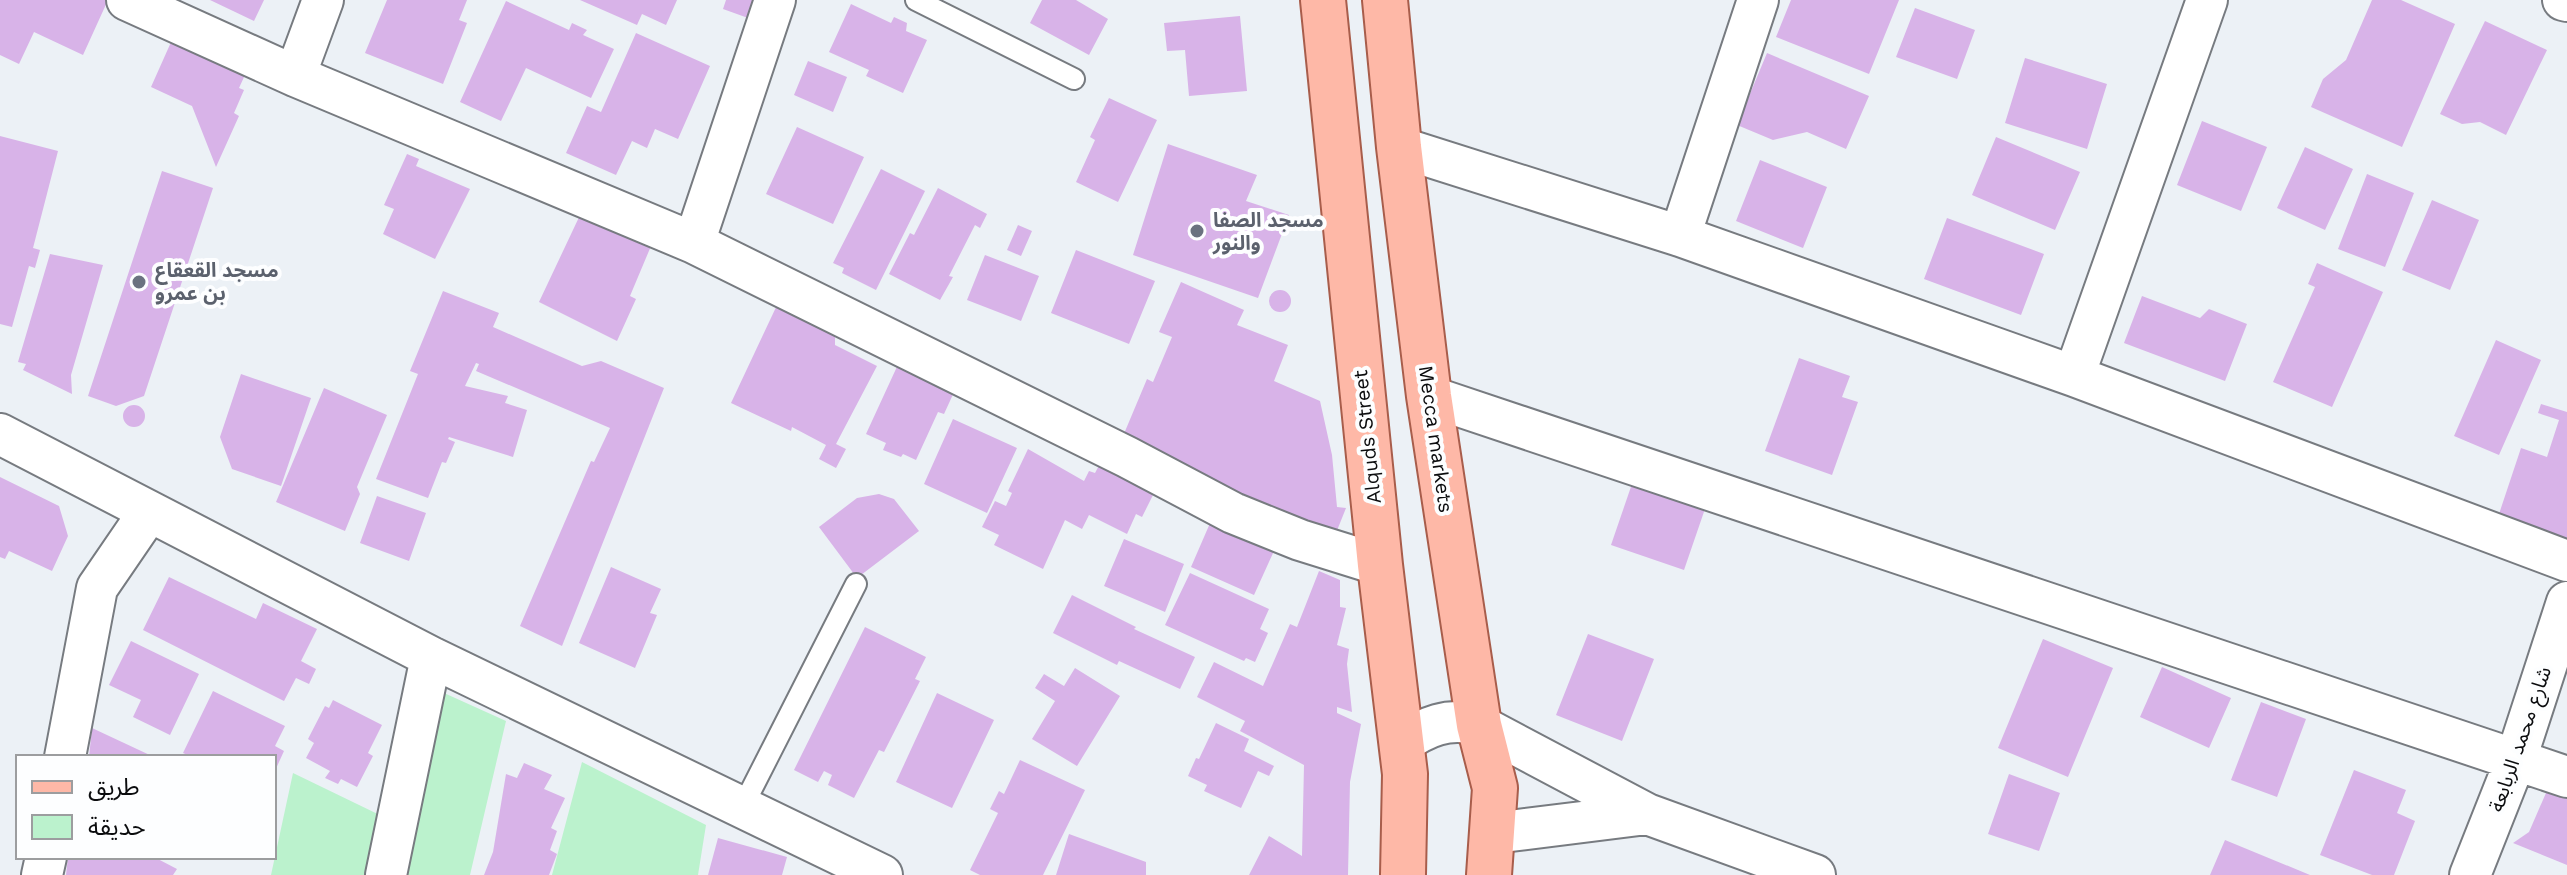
<svg xmlns="http://www.w3.org/2000/svg" width="2567" height="875" font-family="'Work Sans','Noto Sans Arabic',sans-serif">
	<rect width="100%" height="100%" fill="#ecf1f6"/>
	<path fill="#bbf2cd" d="M 433,688 L 506,721 L 470,875 L 395,875 Z
		M 582,762 L 706,825 L 698,875 L 552,875 Z
		M 293,773 L 388,819 L 374,875 L 271,875 Z"/>
	<path fill="#d8b3e8" d="M 0,0 L 108,0 L 83,55 L 34,32 L 19,64 L 0,55 Z
		M 210,0 L 264,0 L 254,21 Z
		M 387,0 L 467,0 L 459,20 L 467,23 L 443,84 L 365,53 Z
		M 580,0 L 677,0 L 666,25 L 642,14 L 637,25 Z
		M 726,0 L 754,0 L 748,18 L 723,9 Z
		M 1042,0 L 1076,0 L 1108,19 L 1089,55 L 1030,23 Z
		M 1791,0 L 1899,0 L 1869,74 L 1776,37 Z
		M 2372,0 L 2401,0 L 2455,24 L 2402,147 L 2311,107 L 2323,79 L 2346,60 Z
		M 506,1 L 569,30 L 572,23 L 587,30 L 583,35 L 614,49 L 591,98 L 526,68 L 501,121 L 460,102 Z
		M 851,4 L 891,23 L 894,17 L 907,23 L 906,31 L 927,40 L 903,93 L 866,76 L 869,70 L 829,52 Z
		M 1915,8 L 1975,30 L 1957,79 L 1896,57 Z
		M 1240,16 L 1247,91 L 1189,96 L 1185,50 L 1167,51 L 1164,23 Z
		M 2485,21 L 2547,50 L 2506,135 L 2480,122 L 2462,124 L 2440,114 Z
		M 176,31 L 250,64 L 239,88 L 244,90 L 234,113 L 239,116 L 216,167 L 192,106 L 151,87 Z
		M 636,33 L 710,66 L 678,139 L 655,129 L 647,148 L 632,141 L 616,175 L 566,153 L 587,106 L 601,112 Z
		M 1767,53 L 1869,96 L 1846,149 L 1807,132 L 1773,140 L 1737,125 Z
		M 2025,58 L 2107,84 L 2087,149 L 2005,123 Z
		M 808,61 L 847,77 L 833,112 L 794,95 Z
		M 1109,98 L 1157,120 L 1118,202 L 1076,182 L 1095,140 L 1090,137 Z
		M 2202,121 L 2267,147 L 2241,211 L 2177,185 Z
		M 797,127 L 864,157 L 833,224 L 766,194 Z
		M 0,136 L 58,151 L 33,248 L 40,250 L 35,268 L 29,266 L 12,327 L 0,324 Z
		M 1996,137 L 2080,172 L 2055,230 L 1972,195 Z
		M 1168,144 L 1257,175 L 1246,201 L 1289,215 L 1258,298 L 1133,255 Z
		M 2305,147 L 2353,169 L 2325,230 L 2277,208 Z
		M 407,154 L 419,159 L 416,166 L 470,189 L 435,259 L 383,234 L 394,209 L 384,205 Z
		M 1760,160 L 1827,187 L 1803,248 L 1736,221 Z
		M 881,169 L 925,191 L 876,290 L 842,273 L 844,268 L 833,263 Z
		M 162,171 L 213,188 L 144,396 L 116,406 L 88,396 Z
		M 2367,174 L 2414,193 L 2385,267 L 2338,249 Z
		M 938,188 L 987,214 L 980,228 L 975,225 L 949,276 L 953,277 L 940,300 L 889,274 L 910,233 L 914,235 Z
		M 2432,200 L 2479,220 L 2450,290 L 2402,270 Z
		M 581,213 L 651,246 L 630,296 L 636,299 L 617,341 L 539,302 Z
		M 1947,218 L 2044,254 L 2021,315 L 1924,279 Z
		M 1018,225 L 1032,231 L 1021,256 L 1007,250 Z
		M 1076,250 L 1155,281 L 1129,344 L 1051,313 Z
		M 50,254 L 103,265 L 71,375 L 72,394 L 23,370 L 26,364 L 18,362 Z
		M 985,255 L 1039,276 L 1021,321 L 967,300 Z
		M 2317,263 L 2383,292 L 2332,407 L 2273,382 L 2315,287 L 2308,284 Z
		M 1181,282 L 1244,310 L 1237,325 L 1288,345 L 1274,381 L 1320,401 L 1332,455 L 1337,507 L 1346,508 L 1336,533 L 1118,448 L 1147,379 L 1153,382 L 1172,337 L 1159,332 Z
		M1269 301a11 11 0 1 1 22 0a11 11 0 1 1-22 0Z
		M 443,291 L 499,313 L 493,327 L 582,366 L 601,361 L 664,388 L 562,646 L 520,626 L 591,461 L 594,462 L 610,428 L 476,371 L 479,364 L 476,363 L 465,386 L 508,396 L 505,403 L 527,410 L 513,457 L 449,437 L 448,439 L 455,442 L 446,463 L 442,462 L 428,498 L 376,479 L 418,374 L 410,371 Z
		M 2142,296 L 2200,318 L 2209,309 L 2247,324 L 2225,381 L 2124,343 Z
		M 778,303 L 835,330 L 835,345 L 877,366 L 836,444 L 846,449 L 836,468 L 819,459 L 826,445 L 792,427 L 791,431 L 731,403 Z
		M 2496,340 L 2541,360 L 2499,455 L 2454,436 Z
		M 901,358 L 955,390 L 944,414 L 938,412 L 916,460 L 903,454 L 901,457 L 883,450 L 886,443 L 866,434 Z
		M 1799,358 L 1850,376 L 1842,397 L 1858,402 L 1832,475 L 1765,451 Z
		M 241,374 L 311,398 L 281,486 L 232,469 L 220,437 Z
		M 324,388 L 387,415 L 357,487 L 360,494 L 345,531 L 276,502 Z
		M 2541,404 L 2567,412 L 2567,539 L 2552,541 L 2496,523 L 2521,448 L 2547,457 L 2559,420 L 2538,413 Z
		M123 416a11 11 0 1 1 22 0a11 11 0 1 1-22 0Z
		M 953,419 L 1017,448 L 987,513 L 924,484 Z
		M 1028,449 L 1084,481 L 1089,471 L 1095,473 L 1104,456 L 1113,460 L 1108,471 L 1154,493 L 1142,517 L 1136,514 L 1127,534 L 1089,515 L 1082,529 L 1065,520 L 1043,569 L 994,545 L 999,535 L 982,527 L 995,501 L 1006,506 L 1012,493 L 1008,491 Z
		M 0,477 L 59,506 L 68,536 L 52,571 L 9,551 L 5,559 L 0,557 Z
		M 1634,478 L 1707,503 L 1684,570 L 1611,545 Z
		M 879,494 L 894,499 L 919,531 L 857,578 L 819,527 L 857,498 Z
		M 377,496 L 426,513 L 409,561 L 360,543 Z
		M 1214,514 L 1278,542 L 1254,595 L 1191,567 Z
		M 1124,539 L 1184,564 L 1165,612 L 1104,586 Z
		M 611,567 L 661,589 L 650,613 L 657,615 L 635,668 L 579,643 Z
		M 1319,571 L 1340,580 L 1340,607 L 1346,608 L 1337,645 L 1349,649 L 1347,664 L 1352,712 L 1337,707 L 1337,713 L 1361,724 L 1350,782 L 1348,875 L 1249,875 L 1269,836 L 1302,856 L 1304,765 L 1240,731 L 1245,721 L 1197,697 L 1214,662 L 1263,686 L 1290,624 L 1297,627 Z
		M 1190,573 L 1269,609 L 1260,629 L 1268,633 L 1255,662 L 1246,658 L 1244,661 L 1165,625 Z
		M 169,577 L 256,619 L 263,603 L 317,629 L 301,661 L 316,669 L 309,684 L 296,678 L 284,701 L 143,630 Z
		M 1072,595 L 1136,627 L 1134,629 L 1195,657 L 1180,689 L 1119,661 L 1117,665 L 1053,633 Z
		M 865,627 L 926,657 L 915,679 L 920,681 L 884,752 L 879,750 L 854,798 L 828,785 L 832,775 L 824,771 L 818,782 L 794,770 Z
		M 1588,634 L 1654,659 L 1622,741 L 1556,715 Z
		M 2043,639 L 2113,668 L 2068,777 L 1998,748 Z
		M 131,641 L 199,674 L 170,735 L 133,717 L 141,700 L 109,685 Z
		M 2162,667 L 2231,698 L 2209,748 L 2140,717 Z
		M 1075,668 L 1120,696 L 1077,766 L 1032,739 L 1055,701 L 1035,688 L 1044,674 L 1064,686 Z
		M 213,691 L 285,726 L 275,746 L 284,751 L 274,773 L 274,757 L 192,757 L 183,753 Z
		M 937,693 L 994,720 L 952,808 L 896,782 Z
		M 333,700 L 382,725 L 368,753 L 373,756 L 357,787 L 341,779 L 338,784 L 325,778 L 330,771 L 306,758 L 314,743 L 308,739 L 325,706 L 329,708 Z
		M 2261,702 L 2306,719 L 2277,797 L 2231,780 Z
		M 1216,723 L 1249,739 L 1244,751 L 1274,766 L 1269,776 L 1258,771 L 1241,808 L 1204,791 L 1207,785 L 1188,776 L 1196,758 L 1199,759 Z
		M 92,728 L 154,757 L 89,757 Z
		M 1020,760 L 1085,790 L 1043,875 L 980,875 L 970,870 L 998,813 L 990,809 L 999,791 L 1004,794 Z
		M 524,763 L 552,775 L 544,789 L 565,798 L 551,828 L 557,831 L 550,850 L 557,854 L 549,875 L 484,875 L 493,852 L 506,774 L 517,778 Z
		M 2354,770 L 2406,790 L 2397,813 L 2415,821 L 2394,875 L 2372,875 L 2320,855 Z
		M 2009,774 L 2060,793 L 2039,851 L 1988,834 Z
		M 2549,786 L 2567,794 L 2567,865 L 2513,843 L 2529,832 Z
		M 1069,834 L 1146,862 L 1146,875 L 1056,875 Z
		M 718,838 L 787,857 L 782,875 L 708,875 Z
		M 2225,840 L 2310,875 L 2210,875 Z
		M 68,857 L 154,857 L 177,869 L 173,875 L 66,875 Z"/>
	<g fill="none" stroke-linecap="round" stroke-linejoin="round">
		<g stroke="#777b80" stroke-width="24">
			<path id="lane" d="M 916,0 L 1074,79
				M 742,808 L 856,584"/>
		</g>
		<g stroke="#777b80" stroke-width="44">
			<path id="street" d="M 127,0 L 295,76 L 694,243 L 1127,457 L 1233,513 L 1300,540 L 1380,565
				M 2563,0 L 2567,1
				M 295,76 L 323,0
				M 1399,147 L 1680,236 L 2074,376 L 2567,561
				M 1680,236 L 1758,0
				M 694,243 L 775,0
				M 2074,376 L 2207,0
				M 1429,396 L 2567,777
				M 0,434 L 431,657 L 882,875
				M 1401,744 C 1426,726 1448,717 1479,725 L 1647,814 L 1815,875
				M 65,757 L 97,588 L 149,512
				M 1494,833 L 1647,814
				M 42,875 L 46,857
				M 386,875 L 431,657
				M 2470,875 L 2516,759 L 2567,602"/>
		</g>
		<g stroke="#a85d4b" stroke-width="48">
			<path id="primary" d="M 1323,0 L 1380,565 L 1405,774 L 1403,875
				M 1385,0 L 1399,147 L 1429,396 L 1479,725 L 1495,788 L 1489,875"/>
		</g>
		<use href="#lane" stroke="#fff" stroke-width="20"/>
		<use href="#street" stroke="#fff" stroke-width="40"/>
		<use href="#primary" stroke="#feb8a7" stroke-width="44"/>
	</g>
	<g fill="#6b7280" stroke="#fdfeff" stroke-width="3">
		<circle cx="1197" cy="231" r="8"/>
		<circle cx="139" cy="282" r="8"/>
	</g>
	<g text-anchor="middle" stroke-width="8" stroke-linejoin="round" paint-order="stroke">
		<g font-size="20" font-weight="bold" fill="#5b616d" stroke="#fdfeff" text-anchor="start">
			<text x="1213" y="227">مسجد الصفا<tspan x="1213" dy="23">والنور</tspan></text>
			<text x="155" y="277">مسجد القعقاع<tspan x="155" dy="23">بن عمرو</tspan></text>
		</g>
		<g font-size="20" fill="#0b0c0e" stroke="#fdfeff">
			<text transform="translate(1367 437) rotate(-96)" y="7">Alquds Street</text>
			<text transform="translate(1436 439) rotate(82)" y="7">Mecca markets</text>
			<text transform="translate(2520 739) rotate(-71)" y="7">شارع محمد الربابعة</text>
		</g>
	</g>
	<rect x="16" y="755" width="260" height="104" fill="#fdfeff" stroke="#9c9d9f" stroke-width="2"/>
	<rect x="32" y="781" width="40" height="12" fill="#feb8a7" stroke="#9c9d9f" stroke-width="2"/>
	<text x="88" y="795" font-size="24" fill="#0b0c0e">طريق</text>
	<rect x="32" y="815" width="40" height="24" fill="#bbf2cd" stroke="#9c9d9f" stroke-width="2"/>
	<text x="88" y="835" font-size="24" fill="#0b0c0e">حديقة</text>
</svg>
